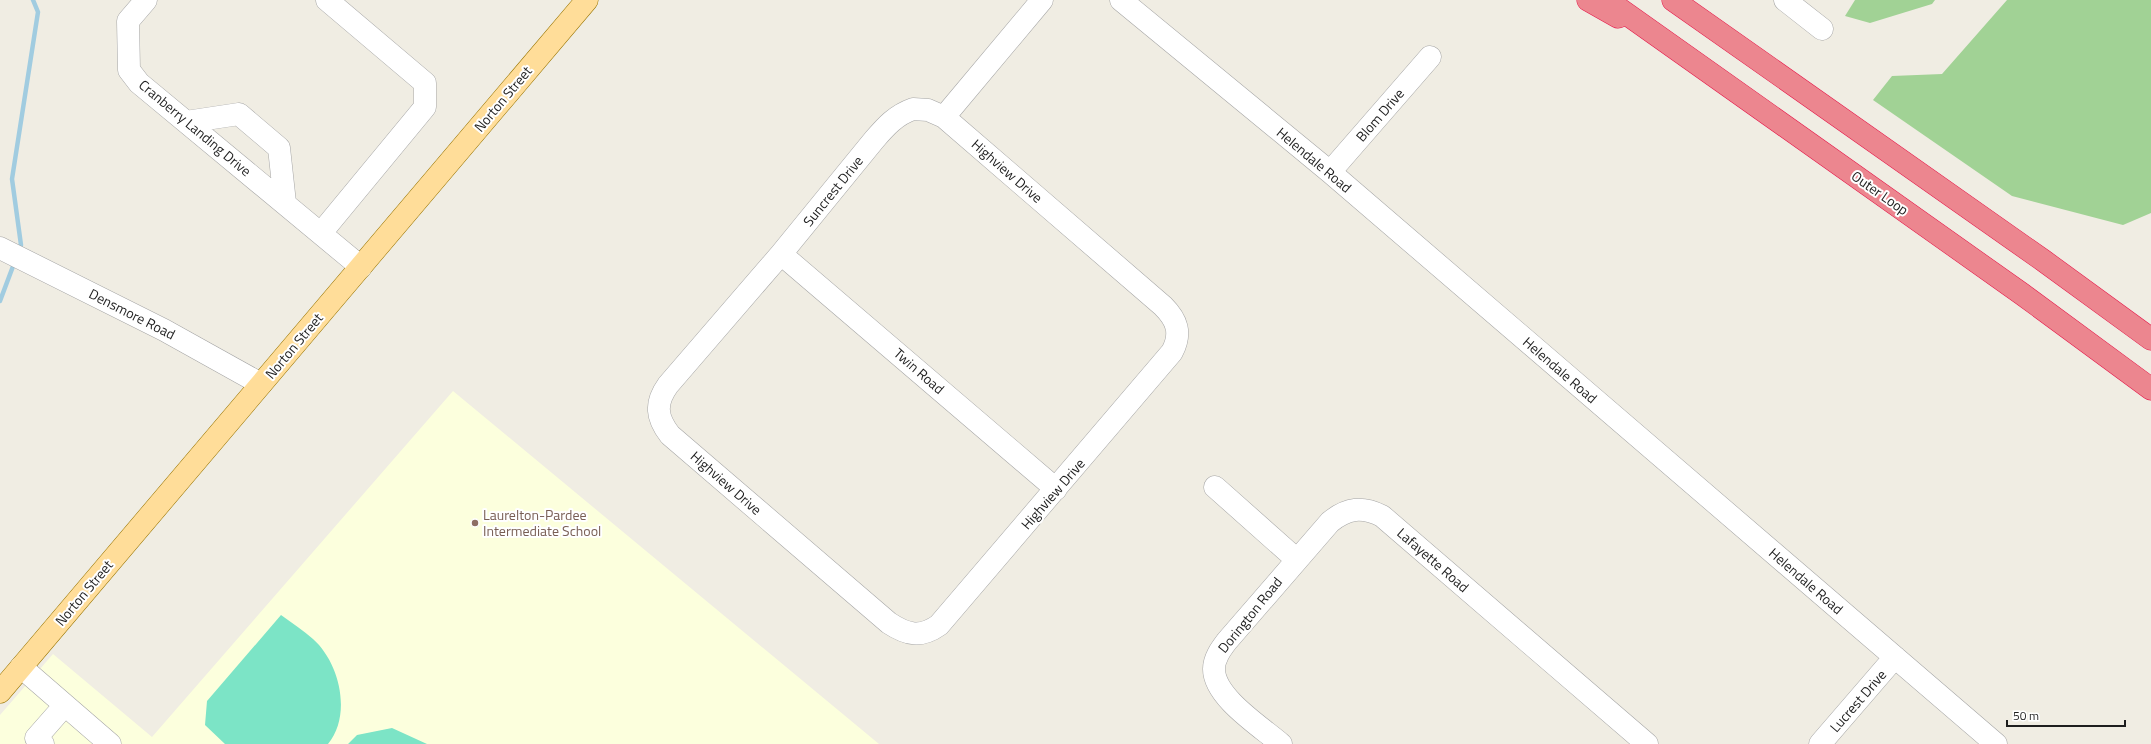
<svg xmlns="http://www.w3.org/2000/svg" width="2151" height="744" font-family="'Titillium Web',sans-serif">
	<rect width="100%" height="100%" fill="#f0ede3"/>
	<path fill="#fcffdd" d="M 453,391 L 879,744 L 0,744 L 0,715 L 53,654 L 152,737 Z"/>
	<path fill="#a1d295" d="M 1855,0 L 1935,0 L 1932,4 L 1870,23 L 1845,16 Z
		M 2007,0 L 2151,0 L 2151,213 L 2123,225 L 2012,196 L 1873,100 L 1892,76 L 1942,74 Z"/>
	<path fill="#7ce4c6" d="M 281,615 C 292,623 304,631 313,639 C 340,663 352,715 328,744 L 225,744 L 205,725 L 207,701 Z
		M 392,728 L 427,744 L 348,744 L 357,735 Z"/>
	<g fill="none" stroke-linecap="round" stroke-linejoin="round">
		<path stroke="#a1cce0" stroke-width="4.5" d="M 18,250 L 21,245 L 12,179 L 38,12 L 33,0
			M 0,301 L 15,261"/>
		<g stroke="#a5a5a5" stroke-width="23">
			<path id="minor" d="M 146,0 L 128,21 L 129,70 L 139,83 L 361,267
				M 1121,0 L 1330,172 L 1996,744
				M 1785,0 L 1822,29
				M 913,109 L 928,110 L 944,117 L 1163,306 C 1177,320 1182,333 1172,352 L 939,625 C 921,638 907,635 889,623 L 670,435 C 656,417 655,403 668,385 L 781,254 L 874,140 C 886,126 896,115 913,109 Z
				M 944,117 L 1042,0
				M 186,122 L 239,114 L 279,148 L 285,203
				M 1330,172 L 1430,57
				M 321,233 L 425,107 L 425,83 L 327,0
				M 0,248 L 164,330 L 261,384
				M 781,254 L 1056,489
				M 1215,487 L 1296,559
				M 21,667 L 110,744
				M 43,744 L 36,738 L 65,705
				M 1281,744 C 1260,726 1214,697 1214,669 C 1214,658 1221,649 1227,641 L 1330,522 C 1347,508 1362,506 1382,516 L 1647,744
				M 1820,744 L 1895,657"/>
		</g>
		<g stroke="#987400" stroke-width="23">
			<path id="major" d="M 0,692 L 587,0"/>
		</g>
		<g stroke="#e5194b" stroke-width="23">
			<path id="highway" d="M 1588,0 L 1618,17
				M 1607,0 L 2022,294 L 2151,389
				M 1673,0 L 2044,261 L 2151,339"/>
		</g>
		<use href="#minor" stroke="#fff" stroke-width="22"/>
		<use href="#major" stroke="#fd9" stroke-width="22"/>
		<use href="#highway" stroke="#ec868f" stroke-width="22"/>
	</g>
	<circle fill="#8d6e63" stroke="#fff" stroke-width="1.5" cx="475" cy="523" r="4"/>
	<g text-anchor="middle" stroke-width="4" stroke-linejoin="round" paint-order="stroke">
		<g font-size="14" fill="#1e1e1e" stroke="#fff">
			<text transform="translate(503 99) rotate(-50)" y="5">Norton Street</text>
			<text transform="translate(1380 115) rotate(-49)" y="5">Blom Drive</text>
			<text transform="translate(195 128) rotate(40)" y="5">Cranberry Landing Drive</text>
			<text transform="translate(1314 160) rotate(40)" y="5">Helendale Road</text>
			<text transform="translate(1007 171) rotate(41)" y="5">Highview Drive</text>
			<text transform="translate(833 191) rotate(-51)" y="5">Suncrest Drive</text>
			<text transform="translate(1880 193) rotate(35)" y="5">Outer Loop</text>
			<text transform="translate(132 314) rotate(27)" y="5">Densmore Road</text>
			<text transform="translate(294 346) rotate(-50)" y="5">Norton Street</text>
			<text transform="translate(1560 370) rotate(41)" y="5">Helendale Road</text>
			<text transform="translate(919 371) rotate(41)" y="5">Twin Road</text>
			<text transform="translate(726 483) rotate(41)" y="5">Highview Drive</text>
			<text transform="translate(1053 494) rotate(-49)" y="5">Highview Drive</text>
			<text transform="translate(1433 560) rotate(41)" y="5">Lafayette Road</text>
			<text transform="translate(1806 581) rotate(41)" y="5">Helendale Road</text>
			<text transform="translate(84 593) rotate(-50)" y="5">Norton Street</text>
			<text transform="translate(1250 615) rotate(-51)" y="5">Dorington Road</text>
			<text transform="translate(1858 701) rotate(-49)" y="5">Lucrest Drive</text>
		</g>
		<g font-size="14" fill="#785e54" stroke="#fff" text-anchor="start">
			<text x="483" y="520">Laurelton-Pardee<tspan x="483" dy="16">Intermediate School</tspan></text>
		</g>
	</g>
	<path d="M2007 720v6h118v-6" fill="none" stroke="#1e1e1e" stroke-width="2"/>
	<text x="2013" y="720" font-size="12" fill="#1e1e1e" stroke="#ffffff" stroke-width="3" paint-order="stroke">50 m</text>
</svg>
